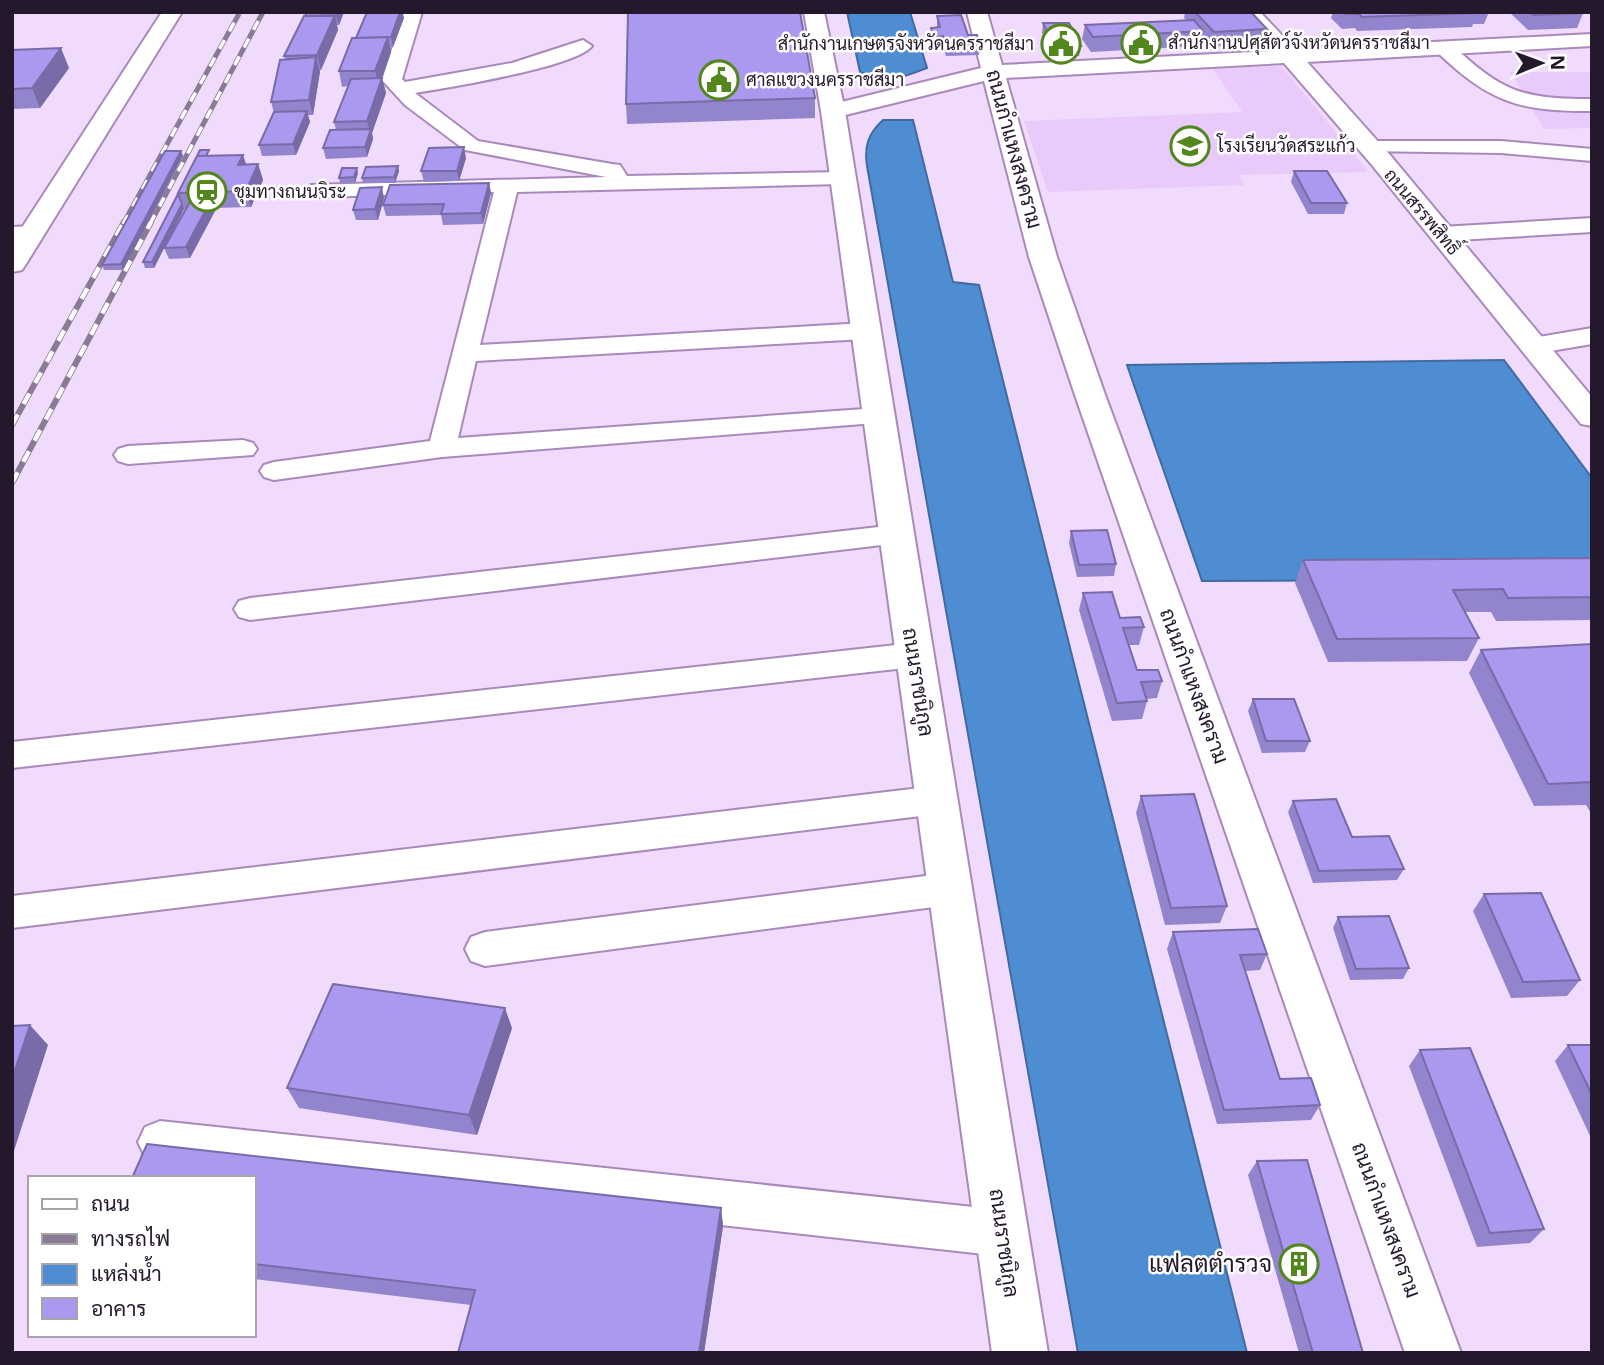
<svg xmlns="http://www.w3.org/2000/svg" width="1604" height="1365" font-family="'Open Sans',Sarabun,sans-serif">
	<rect width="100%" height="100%" fill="#f0dbfc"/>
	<path fill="#e9cbfb" d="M 1281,66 L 1369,172 L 1239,175 L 1244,185 L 1048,192 L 1024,121 L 1242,112 L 1213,69 Z
		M 1510,72 L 1592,72 L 1592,128 L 1544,129 Z"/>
	<path fill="#4f8dd2" stroke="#426aa0" stroke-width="2" d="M 847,12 L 910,12 L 927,68 C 898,79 890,84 860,72 Z
		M 883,120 L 913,120 L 953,282 L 979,285 L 1247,1353 L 1078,1353 L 867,166 C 864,146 868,134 883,120 Z
		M 1504,360 L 1592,478 L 1592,579 L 1202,581 L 1127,365 Z"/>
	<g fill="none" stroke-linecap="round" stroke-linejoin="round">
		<g stroke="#a989bc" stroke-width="4">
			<path id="minor" d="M 404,12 L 422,12 L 402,79 L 405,82 L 512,63 L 583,40 L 592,46 C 576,67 446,88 415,93 L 478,141 L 612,164 L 620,165 L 627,176 L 841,172 L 849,173 L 852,178 L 849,183 L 841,184 L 517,192 L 480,345 L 865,323 L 874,326 L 878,331 L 874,336 L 865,339 L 476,361 L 458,438 L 878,408 L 888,410 L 892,416 L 888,422 L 442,457 L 274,480 L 264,477 L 260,471 L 264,465 L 274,462 L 430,441 L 494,192 L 319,197 L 311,195 L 308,190 L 311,185 L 606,177 L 465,150 L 405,105 L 382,80 Z
				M 1444,42 L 1451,44 C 1502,92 1522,99 1592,99 L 1592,111 C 1518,111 1491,103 1437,52 L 1435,48 Z
				M 1368,141 L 1501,141 L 1592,149 L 1592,161 L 1501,153 L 1361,151 L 1358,147 L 1361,143 Z
				M 1592,218 L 1592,232 L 1441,241 L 1433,239 L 1430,234 L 1433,229 L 1441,227 Z
				M 32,226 L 40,228 L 43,233 L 40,238 L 12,241 L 12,227 Z
				M 1592,328 L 1592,344 L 1533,354 L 1524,351 L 1520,346 L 1524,341 L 1533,338 Z
				M 243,440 L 253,443 L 257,449 L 253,455 L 128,464 L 118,461 L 114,455 L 118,449 L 128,446 Z
				M 896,525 L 907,528 L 911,535 L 907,542 L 250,620 L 239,617 L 234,609 L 239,601 L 250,598 Z
				M 914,643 L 926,647 L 930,655 L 926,663 L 914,667 L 12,768 L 12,742 Z
				M 937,786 L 950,790 L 955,800 L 950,810 L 937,814 L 12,928 L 12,896 Z
				M 949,873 L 962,878 L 968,889 L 962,900 L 949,905 L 485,966 L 471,961 L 465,949 L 471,937 L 485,932 Z
				M 160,1121 L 1002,1210 L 1018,1217 L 1025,1233 L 1018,1249 L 1002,1256 L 160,1163 L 145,1157 L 138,1142 L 145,1127 Z"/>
		</g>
		<g stroke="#a989bc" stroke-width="4">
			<path id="tertiary" d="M 162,12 L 182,12 L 26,264 L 22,270 L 12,272 L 12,243 Z
				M 967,12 L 987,12 L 1002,65 L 1272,51 L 1238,12 L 1260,12 L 1295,49 L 1592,34 L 1592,46 L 1307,62 L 1390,155 L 1592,397 L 1592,426 L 1581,424 L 1372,165 L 1284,63 L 1006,78 L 1057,257 L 1104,392 L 1461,1353 L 1405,1353 L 1074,392 L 1029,257 L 984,81 L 833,118 L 825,116 L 821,111 L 825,106 L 981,68 Z"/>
		</g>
		<g stroke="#a989bc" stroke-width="4">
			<path id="secondary" d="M 804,12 L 824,12 L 845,111 L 1048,1353 L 992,1353 L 821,111 Z"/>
		</g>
		<use href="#minor" fill="#fff" fill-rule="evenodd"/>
		<use href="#tertiary" fill="#fff" fill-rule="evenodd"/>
		<use href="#secondary" fill="#fff" fill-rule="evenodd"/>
		<g stroke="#8a7a94" stroke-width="5">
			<path id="rail-far1" d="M 123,224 L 240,12
				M 150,224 L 263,12"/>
		</g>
		<g stroke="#8a7a94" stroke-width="6">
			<path id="rail" d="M 12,425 L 124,222
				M 12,483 L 151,222"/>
		</g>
		<use href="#rail-far1" stroke="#fff" stroke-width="3.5" stroke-dasharray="10" stroke-linecap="butt"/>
		<use href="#rail" stroke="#fff" stroke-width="4.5" stroke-dasharray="12" stroke-linecap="butt"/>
	</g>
	<path fill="#9384ce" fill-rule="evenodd" d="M 344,12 L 339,25 L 337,25 L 338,30 L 321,70 L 320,70 L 313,115 L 308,115 L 310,122 L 296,155 L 262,156 L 259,145 L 274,113 L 271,102 L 285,59 L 284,56 L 304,16 Z
		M 367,12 L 404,12 L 403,14 L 404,18 L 393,47 L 390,47 L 391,52 L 382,78 L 386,93 L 372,133 L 373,139 L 367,157 L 326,159 L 323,148 L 336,130 L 334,122 L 348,86 L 342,87 L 339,71 L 356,38 Z
		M 1185,12 L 1251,12 L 1267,29 L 1264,43 L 1210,47 L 1202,37 L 1200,46 L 1091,52 L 1082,39 L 1085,25 L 1186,20 L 1184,18 Z
		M 1333,12 L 1489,12 L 1484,24 L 1473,24 L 1472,27 L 1357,31 L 1355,28 L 1342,29 L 1331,18 Z
		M 1509,12 L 1582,12 L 1583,13 L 1577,28 L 1528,30 Z
		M 937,16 L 968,35 L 980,45 L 979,55 L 946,56 L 943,46 L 934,46 L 931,37 L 931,28 L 937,27 Z
		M 1043,23 L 1081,46 L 1079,56 L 1054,57 L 1042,33 Z
		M 12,50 L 69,68 L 40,108 L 12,109 Z
		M 815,98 L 815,118 L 627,124 L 626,104 Z
		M 181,151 L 183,156 L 123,270 L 104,270 L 102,265 Z
		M 243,155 L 246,164 L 258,164 L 263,180 L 251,207 L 214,208 L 215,211 L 190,258 L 169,259 L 164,248 L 154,268 L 145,268 L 143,262 L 178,194 L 211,156 ZM 184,209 L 186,209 L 167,244 Z
		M 466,158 L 459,181 L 424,182 L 421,171 Z
		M 398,166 L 399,171 L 395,183 L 363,183 L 362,178 Z
		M 1294,171 L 1347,203 L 1344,214 L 1308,214 L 1291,182 Z
		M 358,173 L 355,183 L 340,183 L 339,178 Z
		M 489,183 L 491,193 L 483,224 L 443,225 L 441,215 L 386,216 L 383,205 Z
		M 384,198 L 378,220 L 356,220 L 353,210 Z
		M 1071,531 L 1116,564 L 1114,576 L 1077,577 L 1069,543 Z
		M 1592,558 L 1592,620 L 1496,621 L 1491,612 L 1465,612 L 1479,638 L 1467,661 L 1328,662 L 1295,583 L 1303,560 Z
		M 1083,593 L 1120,618 L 1144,627 L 1139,645 L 1129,645 L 1137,670 L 1162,681 L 1157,698 L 1146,699 L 1147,701 L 1142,719 L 1112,721 L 1079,610 Z
		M 1592,644 L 1592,815 L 1586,805 L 1534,806 L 1469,673 L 1481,650 Z
		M 1253,699 L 1310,741 L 1305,752 L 1262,753 L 1248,711 Z
		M 1141,796 L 1227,906 L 1220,923 L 1165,925 L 1136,813 Z
		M 1293,801 L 1404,869 L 1397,880 L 1313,883 L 1288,812 Z
		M 1484,894 L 1580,980 L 1567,996 L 1511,998 L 1473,911 Z
		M 1338,917 L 1409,968 L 1403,979 L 1350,980 L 1333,928 Z
		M 1173,932 L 1267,954 L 1260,970 L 1245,971 L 1280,1079 L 1320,1105 L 1311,1120 L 1217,1124 L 1167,949 Z
		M 512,1028 L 477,1135 L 299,1108 L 287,1088 Z
		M 1568,1045 L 1592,1045 L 1592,1140 L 1555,1061 Z
		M 1420,1050 L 1544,1229 L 1530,1243 L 1477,1247 L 1409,1066 Z
		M 1257,1161 L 1363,1353 L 1299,1353 L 1248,1175 Z
		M 254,1178 L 721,1208 L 723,1226 L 704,1353 L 458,1353 L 471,1305 L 254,1279 Z"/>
	<path fill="#786ba7" d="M 338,12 L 344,12 L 339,25 L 336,16 Z
		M 400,12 L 402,12 L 404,18 L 393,47 L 391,37 Z
		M 335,15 L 338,30 L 321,70 L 317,55 Z
		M 388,37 L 391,52 L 379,86 L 375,71 Z
		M 61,48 L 69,68 L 40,108 L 32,88 Z
		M 316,57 L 320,72 L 313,115 L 309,100 Z
		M 382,78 L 386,93 L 372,133 L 373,139 L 367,157 L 365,147 L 370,132 L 367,121 Z
		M 307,111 L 310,122 L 296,155 L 293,144 Z
		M 464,147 L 466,158 L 459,181 L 457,171 Z
		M 181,151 L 183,156 L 123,270 L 121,264 Z
		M 243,155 L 248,171 L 238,165 Z
		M 258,164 L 263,180 L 251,207 L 246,191 Z
		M 398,166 L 399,171 L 395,183 L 394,177 Z
		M 357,168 L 358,173 L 355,183 L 354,177 Z
		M 489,183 L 491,193 L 483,224 L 481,213 Z
		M 382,187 L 384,198 L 378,220 L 375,209 Z
		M 211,200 L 215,211 L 190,258 L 186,247 Z
		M 182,204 L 184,209 L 154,268 L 152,262 Z
		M 505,1008 L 512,1028 L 477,1135 L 469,1115 Z
		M 30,1025 L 48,1045 L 12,1157 L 12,1079 Z
		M 721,1208 L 723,1226 L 704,1353 L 699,1353 Z"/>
	<path fill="#ab99ef" stroke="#786ba7" stroke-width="2" d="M 307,12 L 338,12 L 336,16 L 305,16 Z
		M 367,12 L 400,12 L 391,37 L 356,38 Z
		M 628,12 L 800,12 L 815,98 L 626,104 Z
		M 1195,12 L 1251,12 L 1267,29 L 1214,32 Z
		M 1344,12 L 1477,12 L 1477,13 L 1362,17 L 1359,14 L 1346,14 Z
		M 1530,12 L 1582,12 L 1583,13 L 1533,15 Z
		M 335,15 L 317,55 L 284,56 L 304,16 Z
		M 961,15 L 968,35 L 977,35 L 980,45 L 947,46 L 943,36 L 934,37 L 931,28 L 940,27 L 937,16 Z
		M 1194,20 L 1203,31 L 1093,37 L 1085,25 Z
		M 1043,23 L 1069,23 L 1081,46 L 1055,47 Z
		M 388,37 L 375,71 L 339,71 L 352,38 Z
		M 61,48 L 32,88 L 12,89 L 12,50 Z
		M 316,57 L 309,100 L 271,102 L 280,60 Z
		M 382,78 L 367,121 L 334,122 L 351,79 Z
		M 307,111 L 293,144 L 259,145 L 274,112 Z
		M 371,129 L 365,147 L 323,148 L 330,130 Z
		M 464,147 L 457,171 L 421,171 L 429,148 Z
		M 200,150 L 209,150 L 206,156 L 197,156 Z
		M 165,151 L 181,151 L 121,264 L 102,265 Z
		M 243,155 L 238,165 L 258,164 L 246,191 L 178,193 L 197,156 Z
		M 398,166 L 394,177 L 362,178 L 366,167 Z
		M 342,168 L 357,168 L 354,177 L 339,178 Z
		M 1294,171 L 1327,171 L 1347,203 L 1311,203 Z
		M 489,183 L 481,213 L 441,214 L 444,204 L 383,205 L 390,185 Z
		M 382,187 L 375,209 L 353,210 L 360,188 Z
		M 178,194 L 182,204 L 152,262 L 143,262 Z
		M 191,200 L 211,200 L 186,247 L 164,248 Z
		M 1107,530 L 1116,564 L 1079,565 L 1071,531 Z
		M 1592,558 L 1592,597 L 1508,598 L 1503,589 L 1453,590 L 1479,638 L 1337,639 L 1303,560 Z
		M 1112,592 L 1120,618 L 1140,617 L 1144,627 L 1123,628 L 1137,670 L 1158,670 L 1162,681 L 1141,682 L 1147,701 L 1117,703 L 1083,593 Z
		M 1592,644 L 1592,782 L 1548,784 L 1481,650 Z
		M 1253,699 L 1294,699 L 1310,741 L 1266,741 Z
		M 1194,794 L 1227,906 L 1171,908 L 1141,796 Z
		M 1336,799 L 1352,837 L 1389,836 L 1404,869 L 1319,871 L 1293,801 Z
		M 1541,893 L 1580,980 L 1523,982 L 1484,894 Z
		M 1389,916 L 1409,968 L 1356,969 L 1338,917 Z
		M 1258,929 L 1267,954 L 1240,955 L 1280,1079 L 1311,1078 L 1320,1105 L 1224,1110 L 1173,932 Z
		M 333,984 L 505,1008 L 469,1115 L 287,1088 Z
		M 30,1025 L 12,1079 L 12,1026 Z
		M 1568,1045 L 1592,1045 L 1592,1095 Z
		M 1470,1048 L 1544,1229 L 1490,1233 L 1420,1050 Z
		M 147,1144 L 721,1208 L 699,1353 L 458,1353 L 475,1290 L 254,1264 L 254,1178 L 132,1178 Z
		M 1307,1160 L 1363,1353 L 1313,1353 L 1257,1161 Z"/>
	<defs>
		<g id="civic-ring" transform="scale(2.0125)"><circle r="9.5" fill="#fff" stroke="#53871e" stroke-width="1.5"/><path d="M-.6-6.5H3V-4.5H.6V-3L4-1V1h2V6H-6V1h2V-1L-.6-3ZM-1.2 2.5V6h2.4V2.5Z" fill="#53871e"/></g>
		<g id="school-ring" transform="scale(2.0125)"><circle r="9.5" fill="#fff" stroke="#53871e" stroke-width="1.5"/><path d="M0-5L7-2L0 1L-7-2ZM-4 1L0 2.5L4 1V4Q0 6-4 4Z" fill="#53871e"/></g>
		<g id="station-ring" transform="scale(2.0125)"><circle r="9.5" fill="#fff" stroke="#53871e" stroke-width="1.5"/><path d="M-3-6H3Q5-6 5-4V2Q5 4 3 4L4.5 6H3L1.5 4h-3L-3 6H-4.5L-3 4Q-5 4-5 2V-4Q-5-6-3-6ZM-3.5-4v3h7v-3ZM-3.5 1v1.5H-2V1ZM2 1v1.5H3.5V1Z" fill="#53871e"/></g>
		<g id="building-ring" transform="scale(2.0125)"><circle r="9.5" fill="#fff" stroke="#53871e" stroke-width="1.5"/><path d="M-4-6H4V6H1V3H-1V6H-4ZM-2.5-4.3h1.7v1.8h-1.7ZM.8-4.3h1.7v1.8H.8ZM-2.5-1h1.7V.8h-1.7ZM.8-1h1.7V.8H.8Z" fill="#53871e"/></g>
	</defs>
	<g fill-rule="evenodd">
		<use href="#civic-ring" x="1141" y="43"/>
		<use href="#civic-ring" x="1061" y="44"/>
		<use href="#civic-ring" x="719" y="80"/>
		<use href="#school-ring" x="1190" y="146"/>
		<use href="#station-ring" x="207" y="192"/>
		<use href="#building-ring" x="1299" y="1264"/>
	</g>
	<g text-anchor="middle" stroke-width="5" stroke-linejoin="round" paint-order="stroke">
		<g font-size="18" fill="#24182c" stroke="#fff" text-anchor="start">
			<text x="1168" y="49">สำนักงานปศุสัตว์จังหวัดนครราชสีมา</text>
			<text x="1034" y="50" text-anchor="end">สำนักงานเกษตรจังหวัดนครราชสีมา</text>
			<text x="746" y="86">ศาลแขวงนครราชสีมา</text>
			<text x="1217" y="152">โรงเรียนวัดสระแก้ว</text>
			<text x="234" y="198">ชุมทางถนนจิระ</text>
		</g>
		<g font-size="18" fill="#24182c" stroke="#fff">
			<text transform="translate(1422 212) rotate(50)" y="6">ถนนสรรพสิทธิ์</text>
		</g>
		<g font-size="21" fill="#24182c" stroke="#fff">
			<text transform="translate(1014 149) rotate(75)" y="7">ถนนกำแหงสงคราม</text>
			<text transform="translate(918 682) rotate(81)" y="7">ถนนราชนิกูล</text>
			<text transform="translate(1194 686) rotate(70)" y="7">ถนนกำแหงสงคราม</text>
			<text transform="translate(1386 1220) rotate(70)" y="7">ถนนกำแหงสงคราม</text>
			<text transform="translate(1004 1243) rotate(82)" y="7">ถนนราชนิกูล</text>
		</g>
		<g font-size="24" fill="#24182c" stroke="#fff" text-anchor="end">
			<text x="1272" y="1272">แฟลตตำรวจ</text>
		</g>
	</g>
	<rect width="1604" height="1365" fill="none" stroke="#24182c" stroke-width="28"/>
	<rect x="28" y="1176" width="228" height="161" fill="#ffffff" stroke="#a7a3ab" stroke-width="2"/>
	<rect x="42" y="1199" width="35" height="10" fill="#ffffff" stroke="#a7a3ab" stroke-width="2"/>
	<text x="91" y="1211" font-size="21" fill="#24182c">ถนน</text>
	<rect x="42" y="1234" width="35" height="10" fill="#8a7a94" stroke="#a7a3ab" stroke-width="2"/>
	<text x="91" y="1246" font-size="21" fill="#24182c">ทางรถไฟ</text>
	<rect x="42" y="1264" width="35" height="21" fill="#4f8dd2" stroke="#a7a3ab" stroke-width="2"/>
	<text x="91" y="1281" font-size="21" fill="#24182c">แหล่งน้ำ</text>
	<rect x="42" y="1298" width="35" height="21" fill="#ab99ef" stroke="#a7a3ab" stroke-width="2"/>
	<text x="91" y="1316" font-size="21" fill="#24182c">อาคาร</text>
	<g transform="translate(1541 63) rotate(89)" stroke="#ffffff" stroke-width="5" paint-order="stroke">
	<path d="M0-5L12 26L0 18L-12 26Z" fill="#24182c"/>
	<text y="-10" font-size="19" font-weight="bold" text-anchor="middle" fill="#24182c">N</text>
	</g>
</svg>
